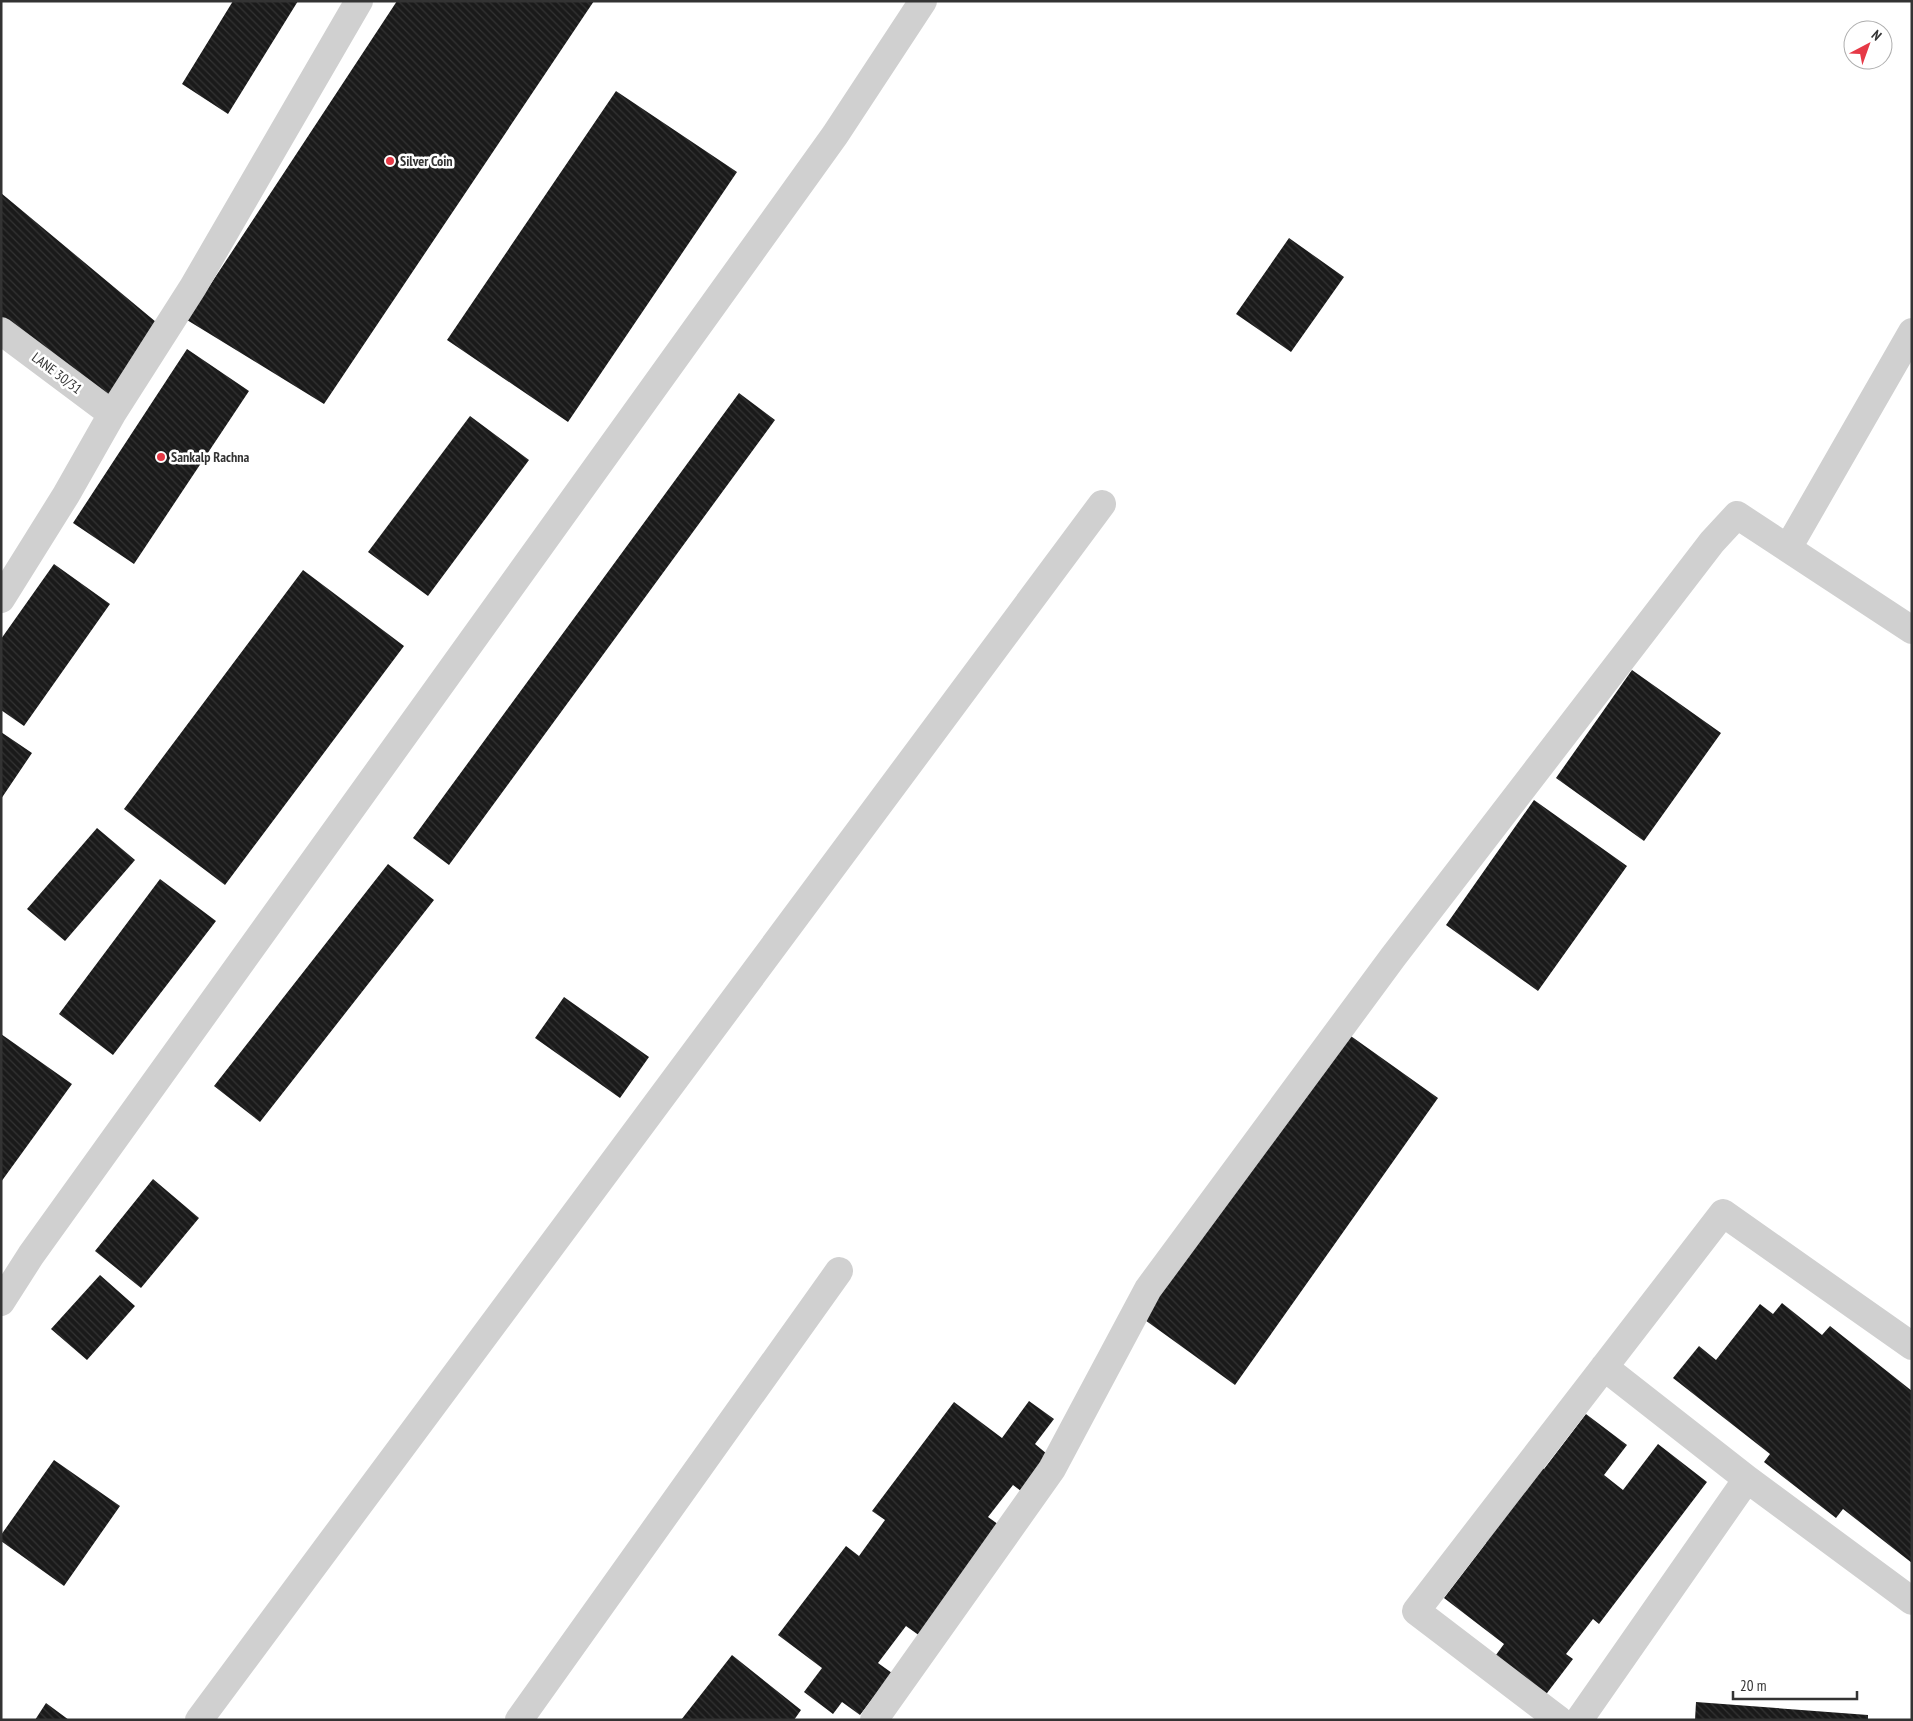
<svg xmlns="http://www.w3.org/2000/svg" width="1913" height="1721" font-family="'PT Sans Narrow',sans-serif">
	<defs>
		<pattern id="building-back-hatch" width="6" height="6" patternUnits="userSpaceOnUse" patternTransform="scale(1.25)"><rect width="6" height="6" fill="#1a1a1a"/><path d="M-1 5l2 2M0 0l6 6M5-1l2 2" fill="none" stroke="#333"/></pattern>
	</defs>
	<rect width="100%" height="100%" fill="#fff"/>
	<path fill="url(#building-back-hatch)" d="M 233,1 L 298,1 L 228,114 L 182,84 Z
		M 397,1 L 594,1 L 324,404 L 187,320 Z
		M 616,91 L 737,172 L 568,422 L 447,340 Z
		M 1,193 L 162,327 L 109,404 L 1,322 Z
		M 1289,238 L 1344,277 L 1291,352 L 1236,314 Z
		M 187,349 L 249,391 L 134,564 L 73,523 Z
		M 739,393 L 775,420 L 449,865 L 413,838 Z
		M 470,416 L 529,460 L 428,596 L 368,552 Z
		M 54,564 L 110,604 L 24,726 L 1,710 L 1,639 Z
		M 303,570 L 404,646 L 225,885 L 124,809 Z
		M 1632,670 L 1721,733 L 1644,841 L 1556,778 Z
		M 1,732 L 32,753 L 1,799 Z
		M 1534,800 L 1627,866 L 1538,991 L 1446,925 Z
		M 97,828 L 135,860 L 65,941 L 27,909 Z
		M 388,864 L 434,900 L 260,1122 L 214,1086 Z
		M 160,879 L 216,921 L 113,1055 L 59,1014 Z
		M 564,997 L 649,1057 L 620,1098 L 535,1038 Z
		M 1341,1029 L 1438,1098 L 1235,1385 L 1138,1315 Z
		M 1,1034 L 72,1084 L 1,1182 Z
		M 153,1179 L 199,1218 L 141,1288 L 95,1251 Z
		M 100,1275 L 135,1306 L 87,1360 L 51,1329 Z
		M 1782,1303 L 1822,1335 L 1830,1326 L 1912,1391 L 1912,1563 L 1843,1509 L 1836,1518 L 1764,1462 L 1770,1454 L 1673,1378 L 1699,1346 L 1716,1360 L 1760,1304 L 1773,1314 Z
		M 1029,1401 L 1054,1419 L 1035,1444 L 1053,1459 L 1026,1495 L 1013,1485 L 988,1517 L 1002,1527 L 920,1636 L 906,1626 L 878,1663 L 892,1673 L 860,1715 L 842,1702 L 833,1714 L 804,1692 L 822,1668 L 778,1635 L 846,1546 L 859,1556 L 885,1520 L 872,1511 L 954,1402 L 1002,1438 Z
		M 1586,1414 L 1627,1445 L 1604,1475 L 1623,1490 L 1658,1444 L 1707,1482 L 1599,1624 L 1593,1619 L 1566,1654 L 1573,1659 L 1544,1697 L 1493,1659 L 1504,1644 L 1444,1598 L 1486,1543 L 1477,1537 L 1535,1462 L 1544,1469 Z
		M 54,1460 L 120,1506 L 64,1586 L 1,1541 L 1,1535 Z
		M 732,1655 L 801,1710 L 794,1720 L 681,1720 Z
		M 1696,1702 L 1868,1715 L 1868,1720 L 1695,1720 Z
		M 46,1703 L 69,1720 L 35,1720 Z"/>
	<g fill="none" stroke-linecap="round" stroke-linejoin="round">
		<path stroke="#d0d0d0" stroke-width="28" d="M 1,331 L 112,414
			M 1788,548 L 1912,332
			M 1,599 L 66,495 L 112,414 L 193,287 L 359,1
			M 1,1302 L 31,1255 L 835,135 L 923,1
			M 1604,1367 L 1747,1479
			M 199,1720 L 1102,504
			M 519,1720 L 839,1271
			M 874,1720 L 1052,1469 L 1148,1289 L 1393,957 L 1712,542 L 1737,515 L 1912,630
			M 1559,1720 L 1416,1611 L 1723,1213 L 1912,1346
			M 1579,1720 L 1747,1479 L 1912,1601"/>
	</g>
	<g fill="#e63946" stroke="#fff" stroke-width="2">
		<circle cx="390" cy="161" r="5"/>
		<circle cx="161" cy="457" r="5"/>
	</g>
	<g text-anchor="middle" stroke-width="5" stroke-linejoin="round" paint-order="stroke">
		<g font-size="14" font-weight="bold" fill="#333" stroke="#fff" text-anchor="start">
			<text x="400" y="166">Silver Coin</text>
			<text x="171" y="462">Sankalp Rachna</text>
		</g>
		<g font-size="14" fill="#333" stroke="#fff">
			<text transform="translate(57 373) rotate(37)" y="5">LANE 30/31</text>
		</g>
	</g>
	<rect width="1913" height="1721" fill="none" stroke="#333333" stroke-width="5"/>
	<g transform="translate(1868 45) rotate(41)"><circle r="24" fill="#ffffff" stroke="#adadad"/>
	<path d="M0-4L9 19L0 12L-9 19Z" fill="#e63946"/>
	<text y="-8" font-size="14" font-weight="bold" text-anchor="middle" fill="#333333">N</text>
	</g>
	<path d="M1733 1691v8h124v-8" fill="none" stroke="#333333" stroke-width="2.5"/>
	<text x="1740" y="1691" font-size="15" fill="#333333" stroke="#ffffff" stroke-width="4" paint-order="stroke">20 m</text>
</svg>
